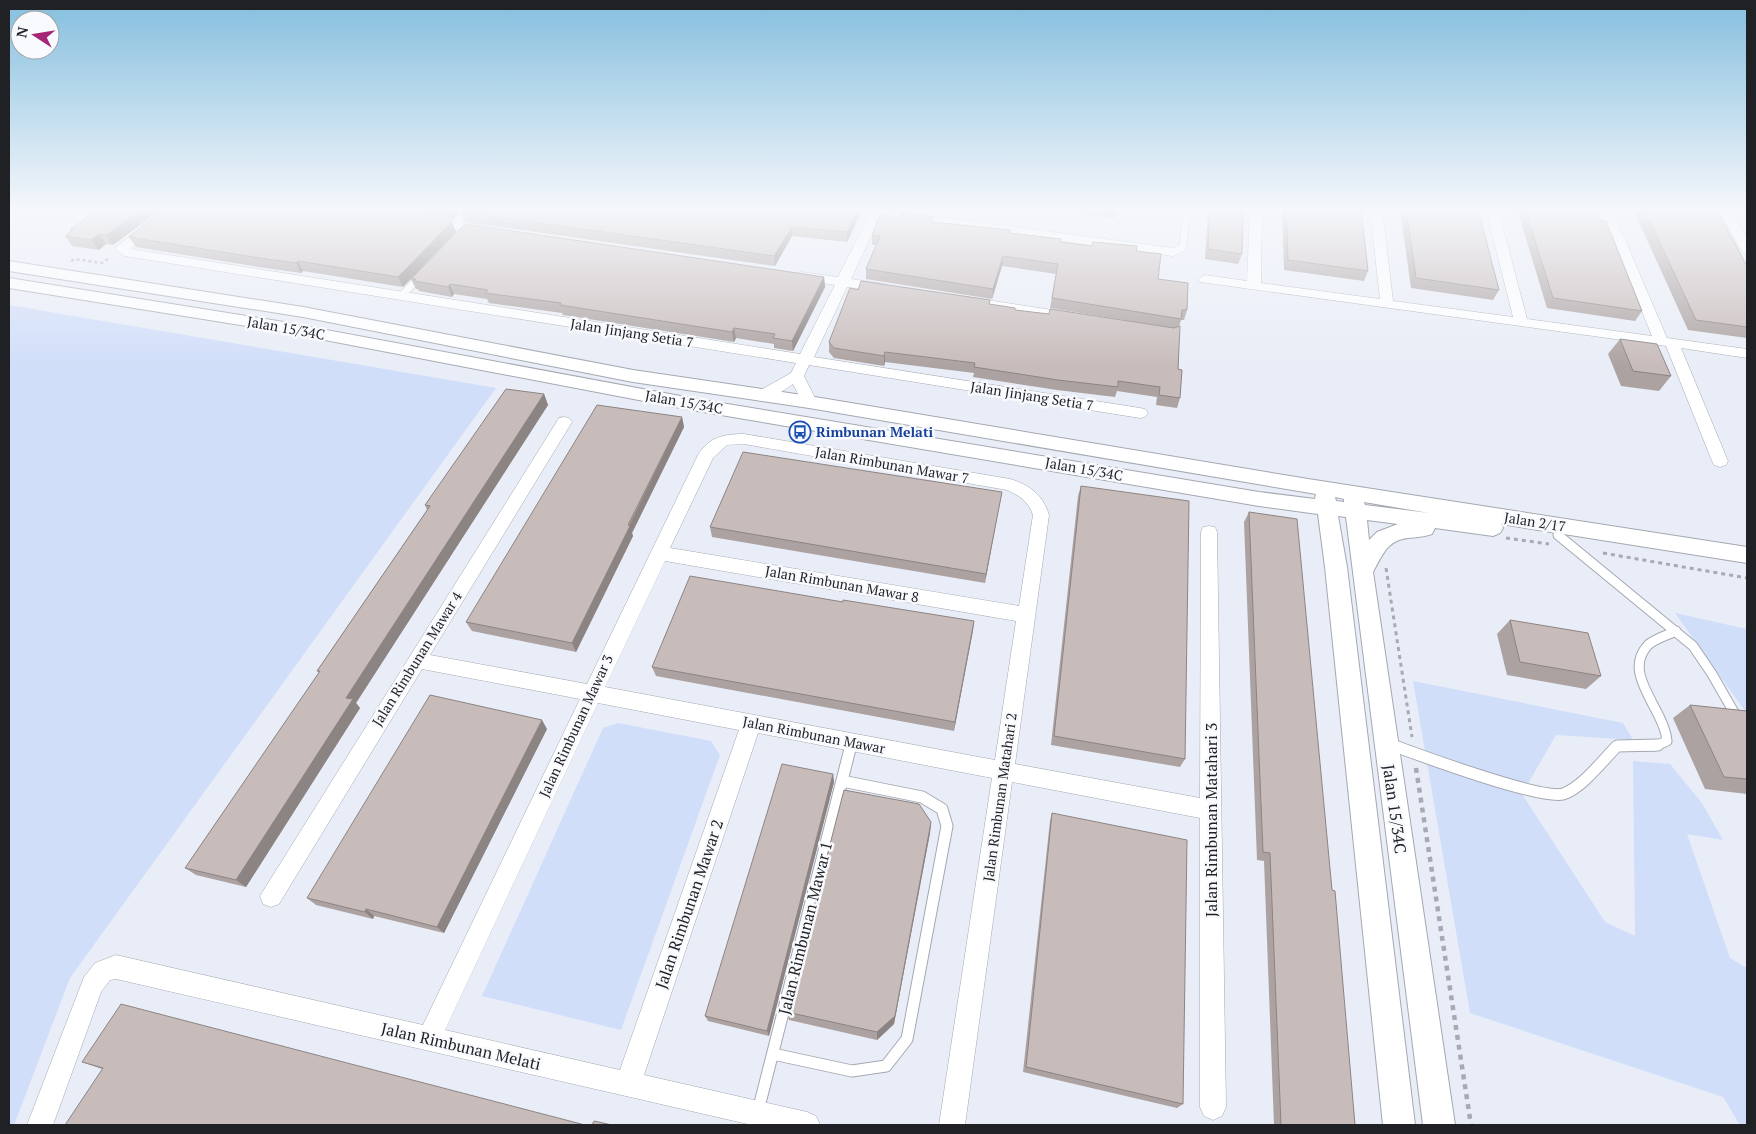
<svg xmlns="http://www.w3.org/2000/svg" width="1756" height="1134" font-family="'PT Serif',serif">
	<rect width="100%" height="100%" fill="#e9edf7"/>
	<path fill="#d1def9" d="M 9,305 L 496,388 L 70,978 L 14,1125 L 9,1125 Z
		M 1675,613 L 1747,629 L 1747,714 Z
		M 1413,681 L 1623,723 L 1633,740 L 1556,735 L 1522,794 L 1605,922 L 1635,936 L 1633,761 L 1670,764 L 1702,803 L 1723,840 L 1687,834 L 1730,958 L 1747,968 L 1747,1125 L 1740,1125 L 1723,1097 L 1470,1013 Z
		M 618,723 L 711,741 L 720,755 L 621,1030 L 482,996 L 603,728 Z"/>
	<g fill="none" stroke-linecap="round" stroke-linejoin="round">
		<g stroke="#a4a8b1" stroke-width="8">
			<path id="service-far2" d="M 967,209 L 1014,214
				M 10,210 L 12,209
				M 454,225 L 470,209
				M 1173,252 L 1183,247 L 1187,209
				M 401,296 L 420,277"/>
		</g>
		<g stroke="#a4a8b1" stroke-width="11">
			<path id="service-far1" d="M 1558,535 L 1693,646 L 1712,674 L 1747,735
				M 1389,744 L 1395,746
				M 851,746 L 852,742
				M 1617,746 L 1655,746 L 1667,741 C 1664,708 1621,674 1648,645 C 1654,639 1668,635 1676,631"/>
		</g>
		<g stroke="#a4a8b1" stroke-width="13">
			<path id="service" d="M 1392,745 C 1419,755 1541,800 1563,794 C 1582,788 1603,760 1617,746 L 1658,745
				M 773,1054 L 852,1071 L 886,1066 L 907,1039 L 947,826 L 942,809 L 922,797 L 842,781
				M 758,1111 L 851,745"/>
		</g>
		<g stroke="#a4a8b1" stroke-width="1">
			<path id="minor" d="M 165,209 L 178,209 L 130,249 L 800,354 L 835,285 L 801,280 L 794,276 L 801,272 L 838,277 L 869,216 L 843,212 L 841,209 L 884,209 L 884,210 L 1173,248 L 1179,252 L 1173,256 L 880,217 L 851,279 L 884,284 L 891,288 L 884,292 L 847,287 L 814,357 L 1140,408 L 1145,409 L 1148,413 L 1145,417 L 1140,418 L 809,365 L 804,376 L 817,402 L 814,406 L 804,406 L 793,384 C 783,390 769,403 757,400 L 755,396 L 757,392 L 791,373 L 796,363 L 125,256 L 115,250 L 116,247 Z
				M 1250,209 L 1262,209 L 1261,283 L 1380,299 L 1370,209 L 1382,209 L 1393,301 L 1513,317 L 1486,209 L 1498,209 L 1527,319 L 1652,336 L 1600,209 L 1612,209 L 1667,338 L 1747,349 L 1747,358 L 1681,348 L 1728,461 L 1726,465 L 1720,467 L 1714,465 L 1712,461 L 1666,346 L 1200,282 L 1198,279 L 1205,275 L 1247,281 Z
				M 1718,209 L 1730,209 L 1747,239 L 1747,254 L 1741,250 Z
				M 430,218 L 486,226 L 492,230 L 486,234 L 426,225 L 424,222 L 426,219 Z
				M 967,297 L 1072,313 L 1079,317 L 1072,321 L 962,304 L 960,301 L 962,298 Z
				M 564,417 L 569,418 L 572,422 L 430,655 L 587,684 L 698,455 C 709,437 724,434 744,434 L 1010,479 C 1030,485 1043,495 1049,515 L 1015,764 L 1200,798 L 1201,532 L 1203,527 L 1209,526 L 1215,527 L 1217,532 L 1226,1107 L 1222,1116 L 1213,1120 L 1204,1116 L 1200,1107 L 1200,818 L 1012,782 L 965,1125 L 939,1125 L 992,778 L 758,733 L 644,1075 L 807,1112 L 816,1116 L 820,1125 L 752,1125 L 116,979 L 110,980 L 101,992 L 53,1125 L 27,1125 L 84,977 L 95,963 L 116,955 L 423,1025 L 580,699 L 422,669 L 279,904 L 271,907 L 263,904 L 260,896 L 559,418 ZM 744,444 L 1007,490 C 1020,496 1028,501 1033,515 L 1019,606 L 670,548 L 713,458 L 727,445 ZM 665,561 L 1016,621 L 995,760 L 605,687 ZM 598,703 L 739,730 L 620,1070 L 445,1030 Z"/>
		</g>
		<g stroke="#a4a8b1" stroke-width="2">
			<path id="tertiary" d="M 9,261 L 303,307 L 633,370 L 809,396 L 1308,479 L 1747,547 L 1747,563 L 1501,524 L 1503,528 L 1500,533 L 1493,536 L 1435,528 L 1432,534 C 1424,537 1417,537 1408,538 C 1387,540 1382,556 1373,572 L 1455,1125 L 1423,1125 L 1346,517 L 1338,516 L 1347,567 L 1415,1125 L 1383,1125 L 1325,567 L 1318,514 L 1259,506 L 691,410 L 278,331 L 9,288 L 9,278 L 278,321 L 691,398 L 1259,492 L 1315,499 L 1316,494 L 809,408 L 633,382 L 303,317 L 9,271 ZM 1335,497 L 1344,499 L 1344,502 L 1336,501 ZM 1364,502 L 1429,513 L 1365,505 ZM 1367,520 L 1398,524 L 1377,532 L 1369,540 Z"/>
		</g>
		<path stroke="#a7aab2" stroke-width="2.5" stroke-dasharray="3 3" stroke-linecap="butt" d="M 71,261 L 75,259 L 102,263 L 110,257"/>
		<path stroke="#a7aab2" stroke-width="3" stroke-dasharray="4 4" stroke-linecap="butt" d="M 1506,538 L 1549,544
			M 1603,553 L 1747,578
			M 1386,568 L 1412,737"/>
		<path stroke="#a7aab2" stroke-width="4.5" stroke-dasharray="5 5" stroke-linecap="butt" d="M 1416,768 L 1471,1125"/>
		<use href="#service-far2" stroke="#fff" stroke-width="7"/>
		<use href="#service-far1" stroke="#fff" stroke-width="9"/>
		<use href="#service" stroke="#fff" stroke-width="11"/>
		<use href="#minor" fill="#fff" fill-rule="evenodd"/>
		<use href="#tertiary" fill="#fff" fill-rule="evenodd"/>
	</g>
	<path fill="#aca2a1" d="M 99,209 L 113,245 L 106,244 L 99,250 L 72,246 L 65,236 L 71,232 L 70,230 Z
		M 373,209 L 463,209 L 452,220 Z
		M 1080,209 L 1117,209 L 1115,218 L 1080,213 Z
		M 1208,209 L 1243,209 L 1242,254 L 1238,264 L 1205,259 Z
		M 1282,209 L 1361,209 L 1368,271 L 1364,281 L 1284,270 Z
		M 1400,209 L 1478,209 L 1499,290 L 1493,300 L 1411,288 Z
		M 1517,209 L 1596,209 L 1642,311 L 1635,321 L 1547,308 Z
		M 1633,209 L 1716,209 L 1747,266 L 1747,338 L 1688,330 Z
		M 461,212 L 859,217 L 847,242 L 792,236 L 775,266 L 465,222 Z
		M 452,222 L 456,232 L 403,287 L 303,271 L 301,273 L 259,267 L 136,247 L 129,237 Z
		M 933,222 L 1011,230 L 1011,233 L 1060,242 L 1136,251 L 1158,279 L 1187,310 L 1184,320 L 1181,320 L 1179,327 L 1178,369 L 1180,398 L 1177,408 L 1156,405 L 1157,397 L 1117,391 L 1115,397 L 1057,390 L 973,377 L 974,373 L 885,362 L 884,366 L 834,358 L 829,352 L 829,342 L 990,304 L 1015,310 L 1049,314 L 1167,327 L 1050,308 L 1056,274 L 1002,266 L 992,299 L 866,279 L 866,269 L 876,245 L 872,245 L 872,235 Z
		M 824,277 L 825,287 L 793,351 L 774,348 L 774,344 L 736,338 L 734,342 L 563,315 L 562,313 L 489,303 L 487,299 L 454,294 L 452,297 L 419,291 L 418,289 L 416,289 L 411,279 Z
		M 1620,339 L 1671,376 L 1659,391 L 1621,386 L 1608,354 Z
		M 544,394 L 548,405 L 356,703 L 360,708 L 246,887 L 196,875 L 185,868 L 319,673 L 317,671 L 427,510 L 425,505 Z
		M 682,417 L 684,427 L 632,533 L 633,536 L 576,652 L 472,631 L 466,622 Z
		M 1081,486 L 1185,759 L 1180,767 L 1051,745 L 1078,496 Z
		M 1000,501 L 985,583 L 712,537 L 710,527 Z
		M 1249,512 L 1332,890 L 1355,1125 L 1274,1125 L 1264,861 L 1257,860 L 1244,522 Z
		M 1510,620 L 1601,676 L 1586,689 L 1507,675 L 1497,634 Z
		M 974,621 L 954,731 L 656,676 L 652,667 Z
		M 1690,705 L 1747,711 L 1747,794 L 1705,789 L 1673,718 Z
		M 547,729 L 444,933 L 374,916 L 373,919 L 316,905 L 307,898 Z
		M 833,774 L 834,782 L 769,1036 L 708,1021 L 705,1016 Z
		M 1052,813 L 1183,1104 L 1177,1108 L 1023,1072 L 1050,821 Z
		M 931,822 L 930,833 L 894,1024 L 877,1040 L 789,1020 L 787,1012 Z
		M 82,1062 L 585,1125 L 102,1069 Z"/>
	<path fill="#8c8483" d="M 143,209 L 162,209 L 113,245 L 106,235 Z
		M 449,209 L 463,209 L 452,220 L 448,210 Z
		M 858,209 L 859,217 L 847,242 L 847,232 Z
		M 452,222 L 456,232 L 403,287 L 398,277 Z
		M 792,227 L 792,236 L 775,266 L 774,256 Z
		M 99,234 L 106,244 L 99,250 L 91,240 Z
		M 1003,256 L 1002,266 L 992,299 L 993,289 Z
		M 298,261 L 303,271 L 301,273 L 296,263 Z
		M 824,277 L 825,287 L 793,351 L 792,341 Z
		M 450,284 L 454,294 L 452,297 L 448,287 Z
		M 734,328 L 736,338 L 734,342 L 732,332 Z
		M 885,352 L 885,362 L 884,366 L 884,356 Z
		M 544,394 L 548,405 L 356,703 L 360,708 L 246,887 L 236,880 L 346,698 Z
		M 682,417 L 684,427 L 632,533 L 633,536 L 576,652 L 572,643 Z
		M 1002,492 L 1000,501 L 985,583 L 986,574 Z
		M 974,621 L 973,631 L 954,731 L 955,722 Z
		M 542,720 L 547,729 L 444,933 L 437,927 Z
		M 833,774 L 834,782 L 769,1036 L 767,1031 Z
		M 931,822 L 930,833 L 894,1024 L 877,1040 L 877,1032 Z
		M 366,909 L 374,916 L 373,919 L 365,912 Z"/>
	<path fill="#c8bcbb" stroke="#8c8483" d="M 99,209 L 143,209 L 106,235 L 99,234 L 91,240 L 65,236 L 73,230 L 70,230 Z
		M 163,209 L 359,209 L 452,222 L 398,277 L 298,261 L 296,263 L 253,257 L 129,237 Z
		M 438,209 L 449,209 L 448,210 Z
		M 464,209 L 858,209 L 847,232 L 792,227 L 774,256 L 461,212 Z
		M 1210,209 L 1243,209 L 1242,254 L 1208,249 Z
		M 1286,209 L 1361,209 L 1368,271 L 1288,260 Z
		M 1406,209 L 1478,209 L 1499,290 L 1416,278 Z
		M 1525,209 L 1596,209 L 1601,221 L 1606,221 L 1642,311 L 1553,298 Z
		M 1644,209 L 1716,209 L 1747,266 L 1747,327 L 1696,320 Z
		M 900,213 L 933,217 L 932,222 L 1011,230 L 1010,233 L 1061,239 L 1060,242 L 1092,246 L 1093,242 L 1137,246 L 1136,251 L 1161,254 L 1158,279 L 1188,283 L 1187,310 L 1182,310 L 1181,319 L 1052,298 L 1058,264 L 1003,256 L 993,289 L 866,269 L 880,236 L 872,235 L 880,214 L 899,217 Z
		M 465,224 L 824,277 L 792,341 L 773,338 L 775,334 L 734,328 L 732,332 L 560,305 L 561,303 L 485,293 L 488,290 L 450,284 L 448,287 L 414,281 L 416,279 L 411,279 Z
		M 861,281 L 990,300 L 989,304 L 1015,308 L 1015,310 L 1049,314 L 1050,309 L 1174,328 L 1180,326 L 1178,369 L 1182,370 L 1180,398 L 1159,395 L 1160,387 L 1118,381 L 1118,387 L 1058,380 L 974,367 L 975,363 L 885,352 L 884,356 L 834,348 L 829,342 L 850,288 L 858,290 Z
		M 1620,339 L 1657,344 L 1671,376 L 1633,371 Z
		M 506,389 L 544,394 L 346,698 L 353,699 L 236,880 L 185,868 L 320,671 L 317,671 L 430,506 L 425,505 Z
		M 597,405 L 682,417 L 628,525 L 630,526 L 572,643 L 466,622 Z
		M 743,452 L 1002,492 L 986,574 L 710,527 Z
		M 1081,486 L 1189,501 L 1185,759 L 1054,736 Z
		M 1249,512 L 1297,519 L 1332,890 L 1335,891 L 1355,1125 L 1281,1125 L 1270,853 L 1263,852 Z
		M 690,576 L 843,602 L 843,600 L 974,621 L 955,722 L 652,667 Z
		M 1510,620 L 1588,633 L 1601,676 L 1520,662 Z
		M 430,695 L 542,720 L 437,927 L 366,909 L 365,912 L 307,898 Z
		M 1690,705 L 1747,711 L 1747,779 L 1724,777 Z
		M 782,764 L 833,774 L 767,1031 L 705,1016 Z
		M 844,790 L 919,804 L 931,822 L 895,1016 L 877,1032 L 787,1012 Z
		M 1052,813 L 1187,840 L 1183,1104 L 1026,1067 Z
		M 121,1004 L 585,1125 L 65,1125 L 103,1068 L 82,1062 Z
		M 594,1121 L 612,1125 L 592,1125 Z"/>
	<linearGradient id="sky" x2="0" y2="1"><stop stop-color="#85bfde"/><stop offset="0.57" stop-color="#f5f7fb"/><stop offset="1" stop-color="#f5f7fb" stop-opacity="0"/></linearGradient>
	<rect width="1756" height="367" fill="url(#sky)"/>
	<defs>
		<g id="bus-ring" transform="scale(1.125)"><circle r="9.5" fill="#f9fafe" stroke="#1a4fb4" stroke-width="1.5"/><path d="M-5-6H5V4H4V6H2V4H-2V6H-4V4H-5ZM-3.5-4V0h7V-4ZM-3.5 1.2v1.5H-2V1.2ZM2 1.2v1.5H3.5V1.2Z" fill="#1a4fb4"/></g>
	</defs>
	<g fill-rule="evenodd">
		<use href="#bus-ring" x="800" y="432"/>
	</g>
	<g text-anchor="middle" stroke-width="5" stroke-linejoin="round" paint-order="stroke">
		<g font-size="14" fill="#1f2124" stroke="#f9fafe">
			<text transform="translate(286 328) rotate(10)" y="5">Jalan 15/34C</text>
			<text transform="translate(632 333) rotate(9)" y="5">Jalan Jinjang Setia 7</text>
			<text transform="translate(1032 396) rotate(9)" y="5">Jalan Jinjang Setia 7</text>
			<text transform="translate(684 402) rotate(10)" y="5">Jalan 15/34C</text>
			<text transform="translate(892 465) rotate(10)" y="5">Jalan Rimbunan Mawar 7</text>
			<text transform="translate(1084 469) rotate(10)" y="5">Jalan 15/34C</text>
			<text transform="translate(1535 522) rotate(9)" y="5">Jalan 2/17</text>
			<text transform="translate(842 584) rotate(10)" y="5">Jalan Rimbunan Mawar 8</text>
			<text transform="translate(417 659) rotate(-58)" y="5">Jalan Rimbunan Mawar 4</text>
			<text transform="translate(576 726) rotate(-65)" y="5">Jalan Rimbunan Mawar 3</text>
			<text transform="translate(814 735) rotate(11)" y="5">Jalan Rimbunan Mawar</text>
			<text transform="translate(1000 797) rotate(-82)" y="5">Jalan Rimbunan Matahari 2</text>
		</g>
		<g font-size="14" font-weight="bold" fill="#164399" stroke="#f9fafe" text-anchor="start">
			<text x="816" y="437">Rimbunan Melati</text>
		</g>
		<g font-size="16" fill="#1f2124" stroke="#f9fafe">
			<text transform="translate(1395 809) rotate(82)" y="6">Jalan 15/34C</text>
			<text transform="translate(1211 820) rotate(-90)" y="6">Jalan Rimbunan Matahari 3</text>
			<text transform="translate(689 904) rotate(-71)" y="6">Jalan Rimbunan Mawar 2</text>
			<text transform="translate(805 928) rotate(-76)" y="6">Jalan Rimbunan Mawar 1</text>
			<text transform="translate(461 1046) rotate(13)" y="6">Jalan Rimbunan Melati</text>
		</g>
	</g>
	<rect width="1756" height="1134" fill="none" stroke="#1f2124" stroke-width="20"/>
	<g transform="translate(35 35) rotate(282)"><circle r="24" fill="#f9fafe" stroke="#a2a3a7"/>
	<path d="M0-4L9 19L0 12L-9 19Z" fill="#a52677"/>
	<text y="-8" font-size="14" font-weight="bold" text-anchor="middle" fill="#1f2124">N</text>
	</g>
</svg>
